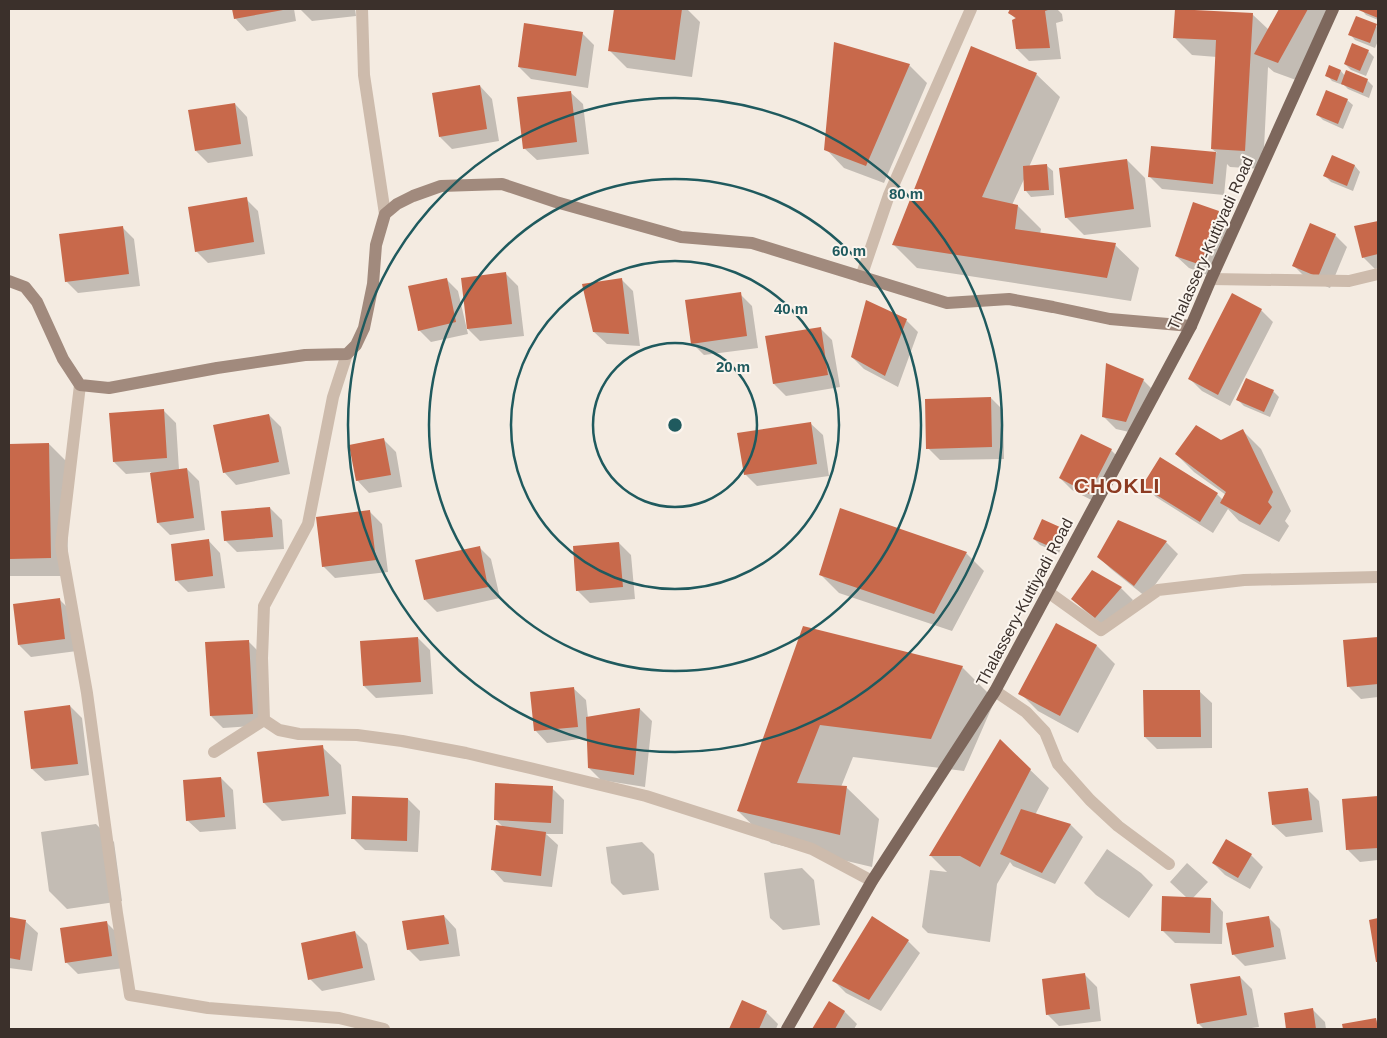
<svg xmlns="http://www.w3.org/2000/svg" width="1387" height="1038" font-family="Arial,sans-serif">
	<rect width="100%" height="100%" fill="#f4ebe1"/>
	<path fill="#0003" d="M 233,9 L 294,9 L 296,21 L 247,31 L 235,18 Z
		M 300,9 L 355,9 L 356,16 L 312,21 Z
		M 615,9 L 687,9 L 700,22 L 692,77 L 627,68 L 609,50 Z
		M 1012,9 L 1057,9 L 1062,14 L 1063,21 L 1056,23 L 1061,59 L 1029,61 L 1017,49 L 1017,20 L 1009,12 Z
		M 1280,9 L 1336,9 L 1296,80 L 1274,72 L 1268,67 L 1263,169 L 1230,167 L 1227,164 L 1224,195 L 1162,189 L 1150,177 L 1153,147 L 1217,153 L 1212,149 L 1217,57 L 1192,55 L 1174,37 L 1252,14 L 1269,30 Z
		M 1361,9 L 1378,9 L 1378,20 L 1366,15 Z
		M 1376,26 L 1378,28 L 1378,41 L 1375,48 L 1355,40 L 1350,34 Z
		M 582,33 L 594,45 L 588,88 L 531,79 L 519,67 Z
		M 1368,51 L 1374,57 L 1366,76 L 1351,70 L 1345,64 Z
		M 909,65 L 927,83 L 884,183 L 844,168 L 826,149 Z
		M 1330,67 L 1341,71 L 1345,76 L 1367,80 L 1373,86 L 1369,98 L 1348,89 L 1343,84 L 1343,85 L 1332,81 L 1327,75 Z
		M 1036,74 L 1060,97 L 1029,167 L 1047,166 L 1053,171 L 1054,195 L 1031,197 L 1026,191 L 1025,177 L 1012,205 L 1018,206 L 1041,229 L 1040,234 L 1115,245 L 1139,268 L 1131,301 L 917,268 L 894,245 Z
		M 480,86 L 492,99 L 499,141 L 452,149 L 440,137 Z
		M 570,92 L 583,104 L 589,154 L 537,160 L 524,148 Z
		M 1347,100 L 1353,105 L 1343,129 L 1323,120 L 1317,114 Z
		M 235,104 L 247,117 L 253,156 L 208,163 L 196,151 Z
		M 1333,157 L 1355,166 L 1360,172 L 1353,191 L 1331,182 L 1325,176 Z
		M 1127,160 L 1145,178 L 1151,227 L 1084,235 L 1066,217 Z
		M 246,199 L 258,211 L 265,254 L 208,263 L 196,251 Z
		M 1218,212 L 1231,224 L 1213,277 L 1189,268 L 1176,256 Z
		M 1378,222 L 1378,268 L 1375,269 L 1363,257 L 1356,227 Z
		M 122,227 L 134,239 L 140,286 L 78,293 L 66,281 Z
		M 1335,235 L 1347,247 L 1330,288 L 1306,278 L 1294,266 Z
		M 506,274 L 518,286 L 524,336 L 480,341 L 467,328 Z
		M 446,279 L 458,291 L 468,334 L 431,342 L 419,330 Z
		M 621,279 L 633,291 L 640,346 L 607,344 L 594,332 Z
		M 740,294 L 752,306 L 758,348 L 704,355 L 692,343 Z
		M 1261,310 L 1273,322 L 1230,406 L 1202,391 L 1190,379 Z
		M 906,320 L 918,332 L 898,387 L 864,369 L 852,357 Z
		M 820,328 L 832,340 L 840,387 L 786,396 L 774,384 L 767,337 Z
		M 1143,380 L 1155,392 L 1138,434 L 1116,429 L 1103,416 Z
		M 1273,391 L 1279,397 L 1270,417 L 1244,406 L 1238,400 Z
		M 991,398 L 1003,410 L 1004,459 L 940,460 L 928,448 Z
		M 164,411 L 176,423 L 179,470 L 187,469 L 199,481 L 205,530 L 170,535 L 158,523 L 151,472 L 126,474 L 114,462 Z
		M 269,415 L 281,427 L 290,474 L 236,485 L 224,472 Z
		M 810,423 L 823,435 L 829,476 L 757,486 L 745,474 Z
		M 1243,431 L 1261,449 L 1291,511 L 1285,521 L 1289,526 L 1279,542 L 1239,521 L 1228,509 L 1213,533 L 1156,497 L 1144,485 L 1217,494 L 1223,500 L 1226,495 L 1194,472 L 1176,454 L 1221,441 Z
		M 384,440 L 396,452 L 402,487 L 369,493 L 357,480 Z
		M 49,444 L 67,462 L 68,576 L 9,576 L 9,445 Z
		M 1111,450 L 1123,462 L 1101,505 L 1072,490 L 1060,478 Z
		M 270,508 L 282,520 L 284,549 L 237,552 L 225,540 Z
		M 370,512 L 382,524 L 388,572 L 335,578 L 323,566 Z
		M 1061,529 L 1067,535 L 1059,553 L 1040,545 L 1034,539 Z
		M 208,540 L 220,553 L 225,588 L 188,592 L 176,580 Z
		M 1166,542 L 1178,554 L 1146,597 L 1111,569 L 1099,557 Z
		M 619,543 L 631,555 L 635,599 L 590,603 L 577,590 Z
		M 479,547 L 491,559 L 500,598 L 437,612 L 425,600 Z
		M 966,553 L 984,571 L 952,631 L 839,593 L 821,575 Z
		M 1092,572 L 1121,588 L 1133,600 L 1108,629 L 1085,611 L 1073,599 Z
		M 60,600 L 72,612 L 77,651 L 31,657 L 19,645 Z
		M 1057,625 L 1097,646 L 1115,664 L 1078,733 L 1038,711 L 1020,693 Z
		M 804,628 L 962,667 L 995,700 L 964,771 L 853,757 L 841,787 L 846,787 L 879,819 L 872,867 L 771,843 L 738,811 Z
		M 418,638 L 430,650 L 433,694 L 376,698 L 364,686 Z
		M 1378,638 L 1378,697 L 1361,699 L 1349,687 L 1344,641 Z
		M 248,641 L 260,653 L 265,725 L 223,728 L 211,716 Z
		M 573,688 L 586,700 L 588,718 L 640,709 L 652,721 L 645,787 L 601,780 L 589,768 L 588,738 L 547,743 L 535,730 Z
		M 1199,691 L 1212,703 L 1212,748 L 1157,749 L 1145,737 Z
		M 70,706 L 82,718 L 89,775 L 45,781 L 32,769 Z
		M 1000,741 L 1049,788 L 1035,815 L 1071,825 L 1083,837 L 1055,884 L 1013,866 L 1010,862 L 997,884 L 990,942 L 928,933 L 922,927 L 930,870 L 947,872 L 931,856 Z
		M 322,747 L 341,765 L 346,814 L 282,821 L 264,803 L 259,754 Z
		M 221,778 L 233,790 L 236,829 L 200,832 L 187,820 Z
		M 552,788 L 564,800 L 563,834 L 546,834 L 558,845 L 552,887 L 504,882 L 492,869 L 503,827 L 495,819 Z
		M 1307,789 L 1319,801 L 1323,832 L 1286,837 L 1273,825 Z
		M 1378,797 L 1378,860 L 1360,862 L 1348,850 L 1343,800 Z
		M 408,799 L 420,811 L 418,852 L 365,850 L 353,838 Z
		M 96,824 L 114,842 L 122,901 L 67,909 L 49,891 L 41,832 Z
		M 642,842 L 654,854 L 659,890 L 623,895 L 611,883 L 606,847 Z
		M 1107,849 L 1141,873 L 1153,885 L 1129,918 L 1096,895 L 1084,883 Z
		M 1251,855 L 1263,867 L 1250,889 L 1225,875 L 1213,863 Z
		M 1187,863 L 1208,882 L 1192,899 L 1211,899 L 1223,912 L 1222,944 L 1175,943 L 1162,930 L 1187,898 L 1170,882 Z
		M 802,868 L 814,880 L 820,925 L 783,930 L 770,918 L 764,873 Z
		M 444,916 L 456,929 L 460,956 L 420,961 L 408,949 Z
		M 1268,917 L 1280,929 L 1286,959 L 1245,966 L 1233,954 Z
		M 9,918 L 25,921 L 38,933 L 32,971 L 9,968 Z
		M 107,923 L 119,935 L 124,968 L 78,974 L 66,962 Z
		M 355,932 L 367,944 L 375,980 L 322,991 L 310,979 Z
		M 908,941 L 920,953 L 881,1011 L 846,993 L 834,981 Z
		M 1085,975 L 1097,987 L 1101,1021 L 1059,1026 L 1047,1014 Z
		M 1240,977 L 1252,989 L 1259,1027 L 1244,1029 L 1204,1029 L 1198,1023 Z
		M 743,1002 L 766,1012 L 778,1024 L 776,1029 L 731,1029 Z
		M 829,1003 L 845,1012 L 857,1024 L 854,1029 L 814,1029 Z
		M 1313,1010 L 1325,1022 L 1326,1029 L 1288,1029 L 1285,1014 Z
		M 1375,1019 L 1378,1022 L 1378,1029 L 1345,1029 L 1344,1025 Z"/>
	<path fill="#c8694b" d="M 232,9 L 283,9 L 283,10 L 234,19 Z
		M 614,9 L 682,9 L 675,60 L 608,51 Z
		M 1010,9 L 1051,9 L 1045,11 L 1050,48 L 1016,49 L 1012,20 L 1016,18 L 1008,13 Z
		M 1175,9 L 1253,13 L 1245,151 L 1211,149 L 1216,40 L 1173,38 Z
		M 1279,9 L 1308,9 L 1278,63 L 1254,54 Z
		M 1356,9 L 1378,9 L 1378,18 Z
		M 1356,16 L 1377,24 L 1370,43 L 1348,35 Z
		M 524,23 L 583,32 L 576,76 L 518,67 Z
		M 834,42 L 910,64 L 866,166 L 824,150 Z
		M 1352,43 L 1369,50 L 1360,71 L 1344,64 Z
		M 971,46 L 1037,73 L 982,197 L 1018,205 L 1015,229 L 1116,243 L 1107,278 L 892,245 Z
		M 1329,65 L 1341,70 L 1337,81 L 1325,76 Z
		M 1346,70 L 1368,79 L 1363,93 L 1341,84 Z
		M 480,85 L 487,129 L 439,137 L 432,93 Z
		M 1326,90 L 1348,99 L 1338,124 L 1316,115 Z
		M 571,91 L 577,142 L 523,149 L 517,97 Z
		M 235,103 L 241,144 L 195,151 L 188,110 Z
		M 1151,146 L 1216,152 L 1213,184 L 1148,177 Z
		M 1332,155 L 1355,165 L 1347,186 L 1323,176 Z
		M 1127,159 L 1134,209 L 1065,218 L 1059,168 Z
		M 1047,164 L 1049,190 L 1024,191 L 1023,166 Z
		M 247,197 L 254,242 L 195,252 L 188,207 Z
		M 1193,202 L 1219,211 L 1201,265 L 1175,256 Z
		M 1378,221 L 1378,254 L 1362,258 L 1354,226 Z
		M 1310,223 L 1336,234 L 1318,277 L 1292,266 Z
		M 123,226 L 129,274 L 65,282 L 59,234 Z
		M 506,272 L 512,324 L 467,329 L 461,278 Z
		M 447,278 L 456,322 L 418,331 L 408,286 Z
		M 622,278 L 629,334 L 593,332 L 582,284 Z
		M 741,292 L 747,336 L 691,344 L 685,300 Z
		M 1232,293 L 1262,309 L 1218,395 L 1188,379 Z
		M 866,300 L 907,319 L 885,376 L 851,357 Z
		M 821,327 L 828,375 L 773,384 L 765,336 Z
		M 1106,363 L 1144,379 L 1126,422 L 1102,417 Z
		M 1246,378 L 1274,390 L 1264,412 L 1236,400 Z
		M 991,397 L 992,447 L 926,449 L 925,399 Z
		M 164,409 L 167,458 L 113,462 L 109,413 Z
		M 269,414 L 279,462 L 223,473 L 213,425 Z
		M 811,422 L 817,464 L 744,475 L 737,433 Z
		M 1196,425 L 1221,440 L 1243,429 L 1273,492 L 1268,502 L 1272,507 L 1260,525 L 1220,503 L 1226,492 L 1175,454 Z
		M 1081,434 L 1112,449 L 1089,494 L 1059,478 Z
		M 384,438 L 391,475 L 356,481 L 349,445 Z
		M 49,443 L 51,558 L 9,559 L 9,444 Z
		M 1160,457 L 1218,493 L 1200,522 L 1142,486 Z
		M 187,468 L 194,518 L 157,523 L 150,473 Z
		M 270,507 L 273,537 L 224,541 L 221,511 Z
		M 840,508 L 967,552 L 934,614 L 819,575 Z
		M 370,510 L 376,560 L 322,567 L 316,517 Z
		M 1042,519 L 1062,528 L 1053,548 L 1033,539 Z
		M 1118,520 L 1167,541 L 1134,586 L 1097,557 Z
		M 209,539 L 213,576 L 175,581 L 171,544 Z
		M 619,542 L 623,587 L 576,591 L 573,546 Z
		M 480,546 L 488,587 L 424,600 L 415,560 Z
		M 1092,570 L 1122,587 L 1095,618 L 1071,599 Z
		M 60,598 L 65,639 L 18,645 L 13,604 Z
		M 1056,623 L 1097,645 L 1060,716 L 1018,694 Z
		M 803,626 L 963,666 L 931,739 L 820,725 L 797,783 L 847,786 L 840,835 L 737,811 Z
		M 418,637 L 421,682 L 363,686 L 360,641 Z
		M 1378,637 L 1378,684 L 1347,687 L 1343,640 Z
		M 249,640 L 253,714 L 210,716 L 205,642 Z
		M 574,687 L 578,727 L 534,731 L 530,692 Z
		M 1143,690 L 1200,690 L 1201,737 L 1144,737 Z
		M 70,705 L 78,764 L 31,769 L 24,711 Z
		M 640,708 L 634,775 L 588,768 L 586,717 Z
		M 1000,739 L 1031,769 L 980,867 L 960,856 L 929,856 Z
		M 323,745 L 329,796 L 263,803 L 257,752 Z
		M 221,777 L 225,817 L 186,821 L 183,780 Z
		M 495,783 L 553,786 L 551,823 L 494,820 Z
		M 1308,788 L 1312,820 L 1272,825 L 1268,792 Z
		M 352,796 L 408,798 L 407,841 L 351,839 Z
		M 1378,796 L 1378,848 L 1346,850 L 1342,799 Z
		M 1021,809 L 1071,824 L 1042,873 L 1000,854 Z
		M 496,825 L 546,832 L 541,876 L 491,870 Z
		M 1226,839 L 1252,854 L 1238,878 L 1212,863 Z
		M 1162,896 L 1211,898 L 1210,933 L 1161,931 Z
		M 444,915 L 449,944 L 407,950 L 402,921 Z
		M 872,916 L 909,940 L 869,1000 L 832,981 Z
		M 1269,916 L 1274,947 L 1232,955 L 1226,923 Z
		M 9,917 L 26,920 L 20,960 L 9,958 Z
		M 1378,918 L 1378,962 L 1376,962 L 1369,920 Z
		M 107,921 L 112,956 L 65,963 L 60,928 Z
		M 355,931 L 363,968 L 308,980 L 301,943 Z
		M 1085,973 L 1090,1009 L 1046,1015 L 1042,979 Z
		M 1240,976 L 1247,1015 L 1197,1024 L 1190,984 Z
		M 742,1000 L 767,1011 L 759,1029 L 729,1029 Z
		M 829,1001 L 845,1011 L 835,1029 L 812,1029 Z
		M 1313,1008 L 1316,1029 L 1286,1029 L 1284,1013 Z
		M 1376,1018 L 1378,1029 L 1343,1029 L 1342,1024 Z"/>
	<g fill="none" stroke-linecap="round" stroke-linejoin="round">
		<path stroke="#cdbbac" stroke-width="12" d="M 362,9 L 364,75 L 385,214
			M 861,277 L 889,195 L 971,9
			M 1211,279 L 1349,281 L 1378,274
			M 347,354 L 333,397 L 308,524 L 264,606 L 262,658 L 264,720 L 279,730 L 299,734 L 357,735 L 402,741 L 466,753 L 530,768 L 646,796 L 812,849 L 872,881
			M 80,385 L 61,546 L 87,693 L 117,913 L 130,995 L 208,1008 L 339,1018 L 384,1029
			M 1048,592 L 1101,630 L 1158,590 L 1244,580 L 1378,577
			M 995,691 L 1026,712 L 1045,732 L 1058,764 L 1090,800 L 1118,826 L 1169,864
			M 214,752 L 264,720"/>
		<path stroke="#a18a7d" stroke-width="12" d="M 9,281 L 25,287 L 37,302 L 63,359 L 80,385 L 109,388 L 217,368 L 305,355 L 347,354 L 356,345 L 364,328 L 373,284 L 376,245 L 385,214 L 397,204 L 413,196 L 441,186 L 502,184 L 556,202 L 681,237 L 752,243 L 947,303 L 1009,299 L 1053,307 L 1110,319 L 1191,326"/>
		<path stroke="#7d675c" stroke-width="12" d="M 787,1029 L 872,881 L 995,691 L 1191,326 L 1211,279 L 1333,9"/>
	</g>
	<g fill="none" stroke="#1f5a5e" stroke-width="2.5">
		<circle cx="675" cy="425" r="82"/>
		<circle cx="675" cy="425" r="164"/>
		<circle cx="675" cy="425" r="246"/>
		<circle cx="675" cy="425" r="327"/>
	</g>
	<g text-anchor="middle" stroke-width="4" stroke-linejoin="round" paint-order="stroke">
		<g font-size="16" fill="#3b302b" stroke="#fbf5ee">
			<text transform="translate(1210 243) rotate(-66)" y="6">Thalassery-Kuttiyadi Road</text>
			<text transform="translate(1024 602) rotate(-62)" y="6">Thalassery-Kuttiyadi Road</text>
		</g>
		<g font-size="21" font-weight="bold" letter-spacing="1" fill="#8c3b22" stroke="#fbf5ee">
			<text x="1117" y="493">CHOKLI</text>
		</g>
	</g>
	<circle cx="675" cy="425" r="8" fill="#1f5a5e" stroke="#fbf5ee" stroke-width="2.5"/>
	<g font-size="15" text-anchor="middle" font-weight="bold" fill="#1f5a5e" stroke="#fbf5ee" stroke-width="4" stroke-linejoin="round" paint-order="stroke">
		<text x="906" y="199">80 m</text>
		<text x="849" y="256">60 m</text>
		<text x="791" y="314">40 m</text>
		<text x="733" y="372">20 m</text>
	</g>
	<rect width="1387" height="1038" fill="none" stroke="#3b302b" stroke-width="20"/>
</svg>
